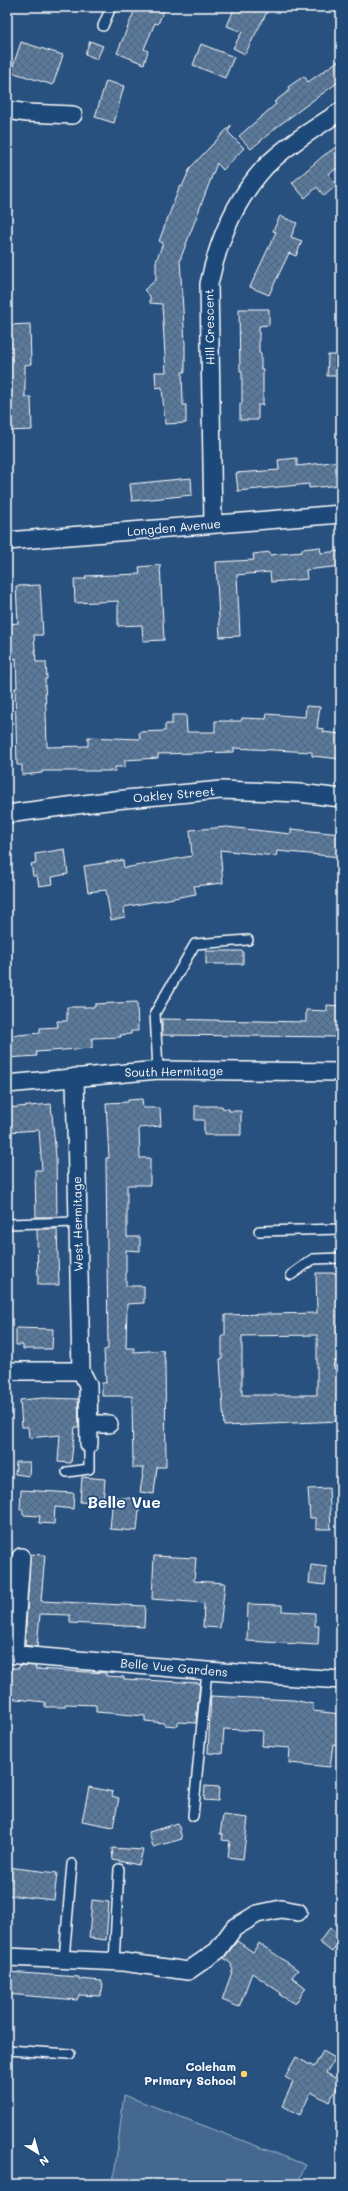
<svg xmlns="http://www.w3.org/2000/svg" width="348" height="2191" font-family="Mali,sans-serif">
	<defs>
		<pattern id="building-cross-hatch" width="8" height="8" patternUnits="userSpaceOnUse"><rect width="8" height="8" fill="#5a7a9d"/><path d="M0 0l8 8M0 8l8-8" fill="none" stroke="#536374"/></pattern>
	</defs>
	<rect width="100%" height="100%" fill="#28517f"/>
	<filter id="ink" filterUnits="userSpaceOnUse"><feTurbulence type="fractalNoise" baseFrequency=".025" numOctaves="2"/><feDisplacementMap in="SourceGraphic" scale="8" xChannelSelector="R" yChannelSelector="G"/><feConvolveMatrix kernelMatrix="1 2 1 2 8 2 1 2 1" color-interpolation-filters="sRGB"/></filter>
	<g filter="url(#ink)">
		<path fill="#446890" stroke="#a2b4c8" d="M 124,2095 L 306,2165 L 297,2184 L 113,2184 Z"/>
		<path fill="url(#building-cross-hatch)" stroke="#fff" fill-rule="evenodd" d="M 136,7 L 165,7 L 158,24 L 155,23 L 144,49 L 148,51 L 144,64 L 117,53 Z
			M 235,7 L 269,8 L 245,54 L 233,48 L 242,32 L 227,26 Z
			M 90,41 L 103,46 L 97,59 L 85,54 Z
			M 21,42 L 63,55 L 53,85 L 11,72 Z
			M 201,44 L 234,57 L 225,78 L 193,65 Z
			M 341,59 L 341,80 L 278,126 L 251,149 L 239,136 L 276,104 L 274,102 L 290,90 L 288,87 L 304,76 L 308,82 Z
			M 106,81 L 124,86 L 114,123 L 95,117 Z
			M 231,125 L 228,132 L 244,148 L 223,170 L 217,163 L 180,260 L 185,343 L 185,372 L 182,372 L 183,405 L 186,405 L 186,423 L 165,424 L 162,387 L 156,388 L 155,372 L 166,372 L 162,304 L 150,303 L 150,296 L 144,290 L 156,280 L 156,261 L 163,243 L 159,241 L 180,186 L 182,187 L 190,168 Z
			M 336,147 L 341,154 L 341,166 L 328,174 L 337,185 L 324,196 L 317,187 L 305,198 L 292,183 L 323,156 Z
			M 280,216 L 297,223 L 291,237 L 302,241 L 296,256 L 289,253 L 269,295 L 250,287 L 276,232 L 273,231 Z
			M 239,309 L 269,309 L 269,325 L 259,326 L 259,353 L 261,353 L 261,369 L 263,369 L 263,405 L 258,405 L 258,420 L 240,420 L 240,404 L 242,404 L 242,371 L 240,371 Z
			M 30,324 L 31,364 L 25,365 L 25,397 L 31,397 L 32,430 L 7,431 L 8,325 Z
			M 328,355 L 341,355 L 341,376 L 327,376 Z
			M 297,458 L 297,466 L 341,461 L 341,485 L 309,488 L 309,484 L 238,491 L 236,473 L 279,470 L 278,460 Z
			M 191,478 L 192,495 L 132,501 L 130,484 Z
			M 320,547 L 321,553 L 341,551 L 341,566 L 306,570 L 307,579 L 271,582 L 270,572 L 237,575 L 240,636 L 220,637 L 216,562 L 254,560 L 253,554 L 270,552 L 270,555 L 302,552 L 302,549 Z
			M 160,565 L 164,640 L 143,641 L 142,625 L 118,626 L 118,601 L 75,603 L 74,579 L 86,579 L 85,576 L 140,574 L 139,567 Z
			M 40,585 L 43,635 L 34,635 L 36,662 L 46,662 L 47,679 L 45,679 L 47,747 L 88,746 L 88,737 L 140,739 L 139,732 L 165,731 L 165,724 L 172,724 L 172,715 L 186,715 L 187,732 L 215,732 L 215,721 L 241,721 L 242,718 L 266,719 L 267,714 L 305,717 L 306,706 L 320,707 L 317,728 L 324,729 L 323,732 L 341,734 L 341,759 L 312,756 L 312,752 L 234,748 L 234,752 L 158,754 L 158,758 L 125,760 L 125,767 L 115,767 L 115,771 L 42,771 L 42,773 L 22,775 L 22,765 L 17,765 L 15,688 L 17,688 L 16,658 L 12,659 L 9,624 L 18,623 L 16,586 Z
			M 227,827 L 291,834 L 291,829 L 341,834 L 341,857 L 277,851 L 276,856 L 220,850 L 223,883 L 194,886 L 196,894 L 124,907 L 125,917 L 111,920 L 106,890 L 88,892 L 84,866 L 123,860 L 124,868 L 192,856 L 190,830 Z
			M 65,849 L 68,874 L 52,877 L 53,884 L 39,886 L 37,876 L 33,876 L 31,864 L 36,863 L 35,854 Z
			M 206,951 L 243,951 L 243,964 L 206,964 Z
			M 137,1002 L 138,1031 L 131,1031 L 131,1034 L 120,1035 L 121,1037 L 92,1038 L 92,1048 L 36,1052 L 37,1056 L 7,1058 L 7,1036 L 40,1033 L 40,1028 L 58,1027 L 57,1021 L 67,1021 L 67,1007 L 95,1007 L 95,1004 Z
			M 327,1005 L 341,1006 L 341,1037 L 162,1035 L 162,1019 L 306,1022 L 306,1010 L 327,1011 Z
			M 142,1099 L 143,1108 L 160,1108 L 161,1126 L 139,1128 L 140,1158 L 150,1158 L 150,1185 L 127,1185 L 127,1237 L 140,1237 L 140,1251 L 126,1250 L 126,1286 L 144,1286 L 144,1303 L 127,1304 L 126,1348 L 134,1348 L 134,1352 L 163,1350 L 165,1361 L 166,1467 L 157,1467 L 154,1494 L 140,1492 L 144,1468 L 133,1468 L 132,1396 L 102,1396 L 102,1383 L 106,1383 L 104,1350 L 108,1349 L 106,1158 L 109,1158 L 106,1103 L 128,1102 L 128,1100 Z
			M 51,1104 L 56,1156 L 57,1217 L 36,1217 L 35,1170 L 42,1170 L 39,1130 L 7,1132 L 7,1108 Z
			M 195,1106 L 222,1106 L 222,1108 L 229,1109 L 229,1111 L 241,1111 L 241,1135 L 204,1135 L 204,1120 L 195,1120 Z
			M 37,1229 L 57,1229 L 59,1285 L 38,1285 Z
			M 316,1273 L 341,1273 L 341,1310 L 339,1310 L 339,1359 L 336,1360 L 333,1365 L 336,1370 L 340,1371 L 340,1421 L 224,1426 L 220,1359 L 222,1359 L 222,1336 L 225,1336 L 225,1315 L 317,1313 ZM 317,1335 L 317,1395 L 242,1395 L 242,1336 Z
			M 16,1328 L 53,1329 L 52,1349 L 23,1349 L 23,1345 L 16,1345 Z
			M 43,1398 L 78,1399 L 79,1427 L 75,1427 L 71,1463 L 58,1462 L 60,1435 L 29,1438 L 28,1427 L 22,1427 L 20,1400 Z
			M 16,1462 L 30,1462 L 29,1476 L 15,1474 Z
			M 82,1477 L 105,1479 L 103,1504 L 80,1502 Z
			M 329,1488 L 331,1529 L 316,1529 L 316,1518 L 310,1518 L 308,1489 Z
			M 21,1490 L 74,1493 L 73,1509 L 55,1507 L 54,1524 L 39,1523 L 40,1516 L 23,1515 L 23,1510 L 20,1510 Z
			M 113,1497 L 140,1499 L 137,1531 L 110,1529 Z
			M 30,1554 L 45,1555 L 41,1601 L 145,1606 L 144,1627 L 70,1623 L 70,1615 L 40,1614 L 37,1647 L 25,1645 Z
			M 154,1556 L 196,1558 L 194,1581 L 225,1583 L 220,1628 L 203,1627 L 204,1603 L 152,1599 Z
			M 311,1565 L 327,1567 L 325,1585 L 309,1583 Z
			M 248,1604 L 282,1605 L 282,1611 L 315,1613 L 315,1626 L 319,1626 L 318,1645 L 247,1641 Z
			M 20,1665 L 36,1666 L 35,1669 L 106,1673 L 106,1676 L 124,1677 L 124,1679 L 200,1683 L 196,1723 L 178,1722 L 178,1726 L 164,1725 L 164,1723 L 145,1721 L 145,1716 L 96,1712 L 96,1705 L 65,1704 L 65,1707 L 45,1707 L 45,1702 L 7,1698 L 7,1668 L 19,1668 Z
			M 211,1696 L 293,1700 L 313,1704 L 313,1711 L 341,1714 L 341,1745 L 333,1744 L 330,1767 L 289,1763 L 290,1748 L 262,1746 L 263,1731 L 224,1729 L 222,1754 L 208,1753 Z
			M 205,1786 L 219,1787 L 218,1801 L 204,1800 Z
			M 89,1787 L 113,1792 L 112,1796 L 119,1798 L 113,1827 L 82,1821 Z
			M 223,1815 L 248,1818 L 243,1859 L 228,1857 L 230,1841 L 222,1840 L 223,1834 L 220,1834 Z
			M 178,1823 L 182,1839 L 153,1847 L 149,1832 Z
			M 112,1848 L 143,1850 L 139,1865 L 113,1860 Z
			M 7,1867 L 57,1873 L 54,1900 L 7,1895 Z
			M 92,1900 L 109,1902 L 106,1940 L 89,1938 Z
			M 330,1928 L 341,1937 L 341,1940 L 332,1952 L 319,1942 Z
			M 237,1941 L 253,1952 L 259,1943 L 298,1970 L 292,1977 L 306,1988 L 295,2004 L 280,1995 L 281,1993 L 252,1973 L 239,2007 L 222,2000 L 233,1969 L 231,1967 L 232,1965 L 224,1958 Z
			M 7,1972 L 79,1977 L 79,1979 L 102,1981 L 101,1996 L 79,1995 L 77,2000 L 7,1994 Z
			M 323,2051 L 335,2058 L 326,2073 L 341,2081 L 329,2102 L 311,2092 L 300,2115 L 282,2106 L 293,2082 L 285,2077 L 296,2057 L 314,2067 Z"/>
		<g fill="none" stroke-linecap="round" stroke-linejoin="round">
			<g stroke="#fff" stroke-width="12">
				<path id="service" d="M 103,26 L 111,7
					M 158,1070 L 155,1013 L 195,944 L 248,940
					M 7,1224 L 78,1222
					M 259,1231 L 341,1229
					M 291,1275 L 313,1259 L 341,1258
					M 339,1365 L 341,1365
					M 67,1472 L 89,1469 L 89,1444
					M 193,1816 L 207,1671
					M 64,1959 L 72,1864
					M 114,1962 L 119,1869
					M 7,2050 L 70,2054"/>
			</g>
			<g stroke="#fff" stroke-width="20">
				<path id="minor" d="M 7,110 L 27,113 L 73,115
					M 213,524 L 209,284 C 218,241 235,200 265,167 C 285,146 317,127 341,111
					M 7,541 L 341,514
					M 7,814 L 115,800 L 221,790 L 300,793 L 341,798
					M 75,1077 L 81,1371 L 88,1385 L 89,1444
					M 7,1084 L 158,1070 L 341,1072
					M 7,1371 L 81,1371
					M 89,1424 L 109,1424
					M 7,1654 L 207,1671 L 341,1680
					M 14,1654 L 21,1557
					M 7,1957 L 123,1962 L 188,1971 L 217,1951 L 234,1928 L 257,1914 L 281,1909 L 298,1912"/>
			</g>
			<use href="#service" stroke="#1f4a7a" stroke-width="9"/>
			<use href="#minor" stroke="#1f4a7a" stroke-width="17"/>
		</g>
	</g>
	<circle fill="#ffd166" stroke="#1f4a7a" stroke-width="1.5" cx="244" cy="2074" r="4"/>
	<g text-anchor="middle" stroke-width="3.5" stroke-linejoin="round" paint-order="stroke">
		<g font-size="12" fill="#fff" stroke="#1f4a7a">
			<text transform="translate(210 327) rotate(-91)" y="4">Hill Crescent</text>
			<text transform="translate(174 528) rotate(-5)" y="4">Longden Avenue</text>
			<text transform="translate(174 795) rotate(-5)" y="4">Oakley Street</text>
			<text transform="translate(174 1072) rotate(-1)" y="4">South Hermitage</text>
			<text transform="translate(78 1224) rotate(-91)" y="4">West Hermitage</text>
			<text transform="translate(174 1668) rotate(5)" y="4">Belle Vue Gardens</text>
		</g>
		<g font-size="12" font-weight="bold" fill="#fff" stroke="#1f4a7a" text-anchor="end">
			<text x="236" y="2071">Coleham<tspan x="236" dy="14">Primary School</tspan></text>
		</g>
		<g font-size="16" font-weight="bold" fill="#fff" stroke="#1f4a7a">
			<text x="124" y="1508">Belle Vue</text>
		</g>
	</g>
	<rect width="348" height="2191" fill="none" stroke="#1f4a7a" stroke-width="24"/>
	<rect x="12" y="12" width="324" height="2167" fill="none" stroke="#fff" stroke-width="1.5" filter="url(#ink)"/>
	<g transform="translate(38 2153) rotate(143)" stroke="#1f4a7a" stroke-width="3" paint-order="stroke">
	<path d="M0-3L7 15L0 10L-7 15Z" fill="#ffffff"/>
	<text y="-6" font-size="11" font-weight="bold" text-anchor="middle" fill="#ffffff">N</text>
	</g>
</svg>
